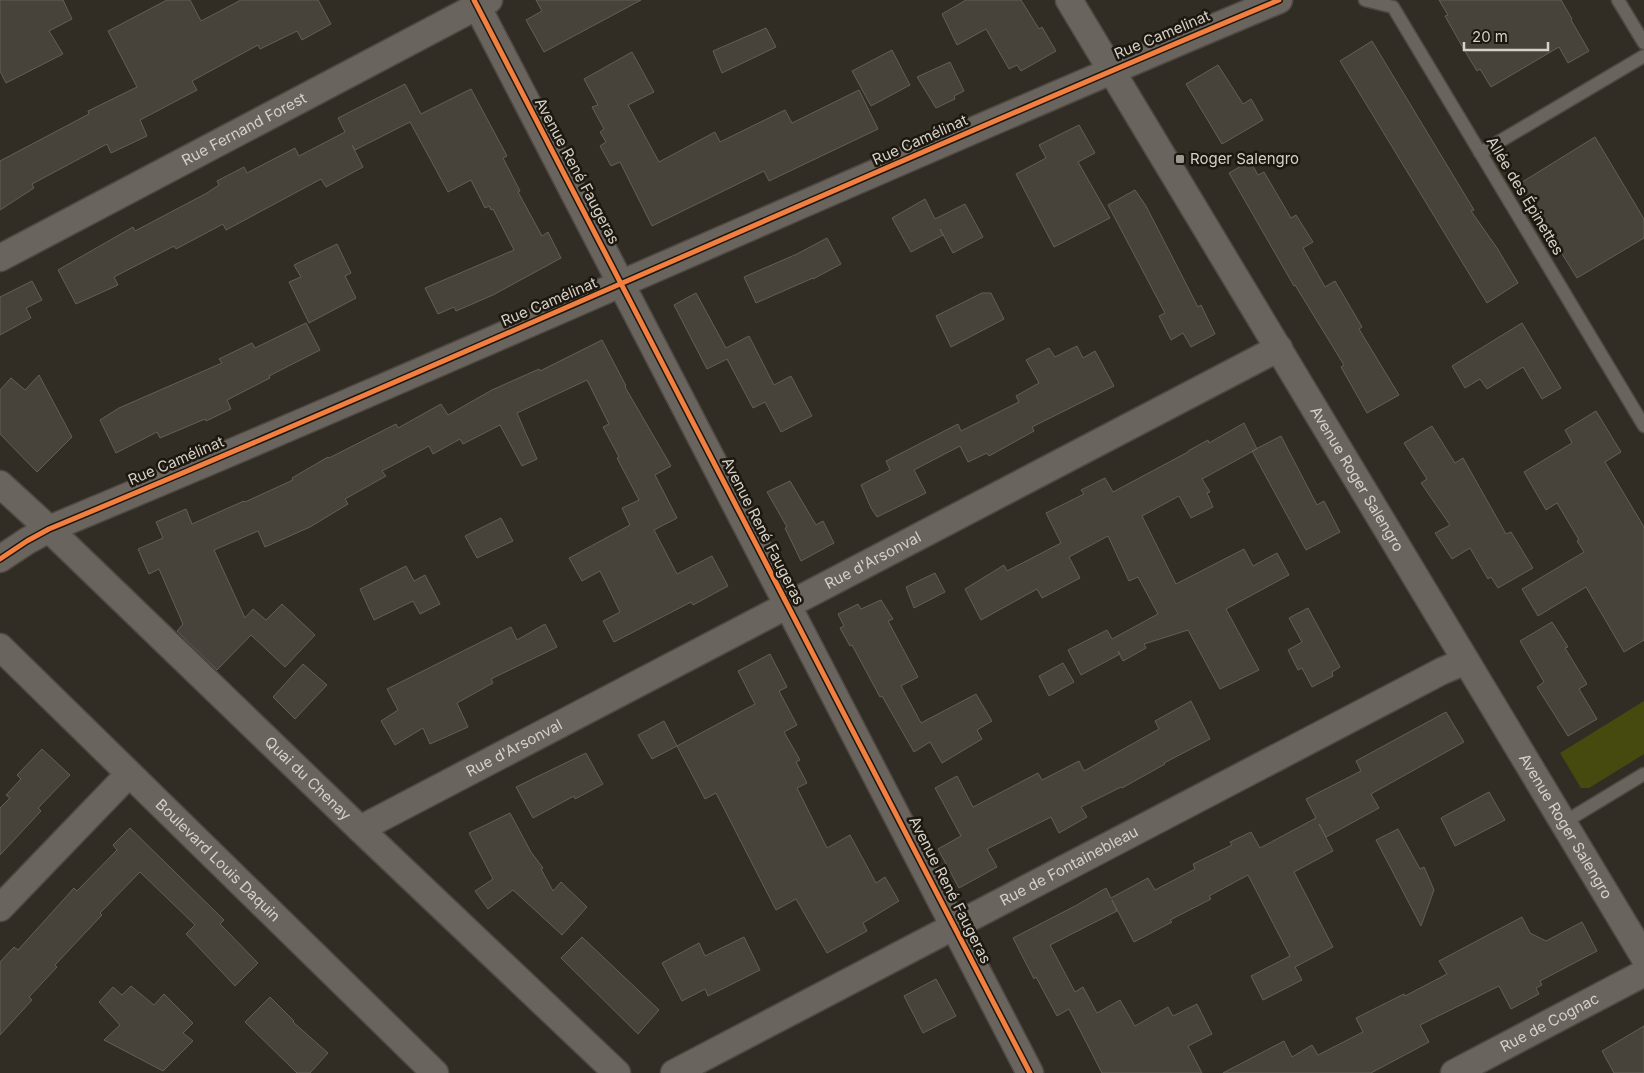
<svg xmlns="http://www.w3.org/2000/svg" width="1644" height="1073" font-family="Inter,sans-serif">
	<rect width="100%" height="100%" fill="#322d24"/>
	<path fill="#464a0e" d="M 1644,701 L 1644,754 L 1589,788 L 1581,788 L 1560,753 Z"/>
	<path fill="#47433b" stroke="#635f57" d="M 0,0 L 63,0 L 72,19 L 49,31 L 63,54 L 6,83 L 0,71 Z
		M 167,0 L 190,0 L 201,21 L 241,0 L 318,0 L 331,24 L 302,40 L 297,31 L 260,49 L 258,45 L 192,81 L 197,90 L 140,120 L 147,136 L 111,153 L 107,144 L 32,184 L 34,188 L 0,210 L 0,161 L 89,114 L 88,111 L 137,87 L 108,31 Z
		M 536,0 L 641,0 L 544,52 L 526,20 L 542,11 Z
		M 966,0 L 1021,0 L 1039,29 L 1042,27 L 1056,51 L 1021,71 L 1017,65 L 1009,69 L 986,29 L 957,45 L 942,14 Z
		M 1439,0 L 1561,0 L 1572,19 L 1571,20 L 1589,51 L 1568,63 L 1559,47 L 1491,87 L 1480,69 L 1477,71 L 1466,53 L 1445,16 L 1448,15 Z
		M 766,28 L 776,47 L 722,73 L 713,51 Z
		M 1372,41 L 1474,210 L 1471,211 L 1497,248 L 1518,283 L 1487,303 L 1340,61 Z
		M 892,50 L 910,85 L 871,106 L 852,71 Z
		M 632,52 L 654,92 L 628,105 L 659,162 L 715,132 L 720,142 L 785,110 L 792,123 L 859,90 L 878,129 L 769,181 L 764,171 L 652,226 L 620,162 L 611,166 L 600,146 L 606,142 L 600,132 L 604,129 L 592,107 L 598,105 L 584,79 Z
		M 950,62 L 964,91 L 954,96 L 955,99 L 936,108 L 917,77 Z
		M 1218,65 L 1243,104 L 1251,99 L 1263,120 L 1222,144 L 1186,84 Z
		M 405,84 L 421,114 L 471,89 L 507,156 L 503,158 L 520,191 L 518,192 L 542,236 L 548,232 L 561,258 L 493,295 L 456,311 L 454,307 L 438,314 L 425,288 L 514,250 L 493,209 L 491,210 L 489,206 L 485,208 L 471,180 L 448,192 L 410,122 L 355,150 L 352,145 L 363,167 L 326,187 L 321,179 L 226,230 L 223,224 L 176,249 L 174,246 L 114,277 L 118,285 L 76,304 L 58,270 L 133,227 L 135,231 L 207,193 L 219,185 L 217,181 L 244,167 L 247,173 L 295,148 L 299,156 L 345,132 L 338,118 Z
		M 1079,125 L 1095,153 L 1078,162 L 1110,218 L 1054,247 L 1016,174 L 1046,158 L 1039,145 Z
		M 1595,137 L 1644,219 L 1644,238 L 1577,278 L 1519,184 Z
		M 1250,161 L 1258,175 L 1264,172 L 1291,218 L 1296,215 L 1313,242 L 1303,248 L 1325,287 L 1335,281 L 1362,327 L 1359,329 L 1399,395 L 1367,413 L 1341,367 L 1344,365 L 1295,285 L 1294,286 L 1229,173 Z
		M 1135,190 L 1146,206 L 1198,307 L 1201,305 L 1215,334 L 1191,347 L 1183,333 L 1171,340 L 1159,316 L 1165,313 L 1108,205 Z
		M 925,199 L 935,219 L 965,204 L 983,237 L 953,253 L 940,229 L 943,235 L 911,252 L 892,218 Z
		M 827,238 L 841,264 L 813,279 L 813,278 L 756,303 L 744,277 L 797,254 Z
		M 337,244 L 351,273 L 345,276 L 356,298 L 309,323 L 289,282 L 301,277 L 294,265 Z
		M 32,281 L 42,300 L 26,308 L 31,318 L 0,335 L 0,297 Z
		M 696,293 L 726,348 L 749,336 L 774,385 L 791,376 L 812,416 L 781,432 L 765,402 L 753,408 L 727,359 L 707,369 L 674,305 Z
		M 982,293 L 991,293 L 1004,319 L 951,347 L 936,316 Z
		M 306,323 L 320,350 L 269,376 L 270,378 L 227,400 L 231,409 L 206,421 L 205,419 L 160,438 L 157,432 L 116,453 L 100,420 L 119,408 L 222,363 L 219,359 L 252,343 L 255,348 Z
		M 1522,323 L 1561,388 L 1542,399 L 1523,367 L 1487,389 L 1480,379 L 1465,388 L 1452,366 Z
		M 602,340 L 626,386 L 625,387 L 671,466 L 655,475 L 677,518 L 654,530 L 677,574 L 712,556 L 728,586 L 693,605 L 691,602 L 614,642 L 603,621 L 620,612 L 600,571 L 582,581 L 569,558 L 630,525 L 622,508 L 639,500 L 617,458 L 619,457 L 603,427 L 609,424 L 587,380 L 517,413 L 537,459 L 522,466 L 500,425 L 463,444 L 460,439 L 433,454 L 429,446 L 382,471 L 386,476 L 345,499 L 348,504 L 310,527 L 265,547 L 258,531 L 214,550 L 245,618 L 253,609 L 266,620 L 282,604 L 315,635 L 285,667 L 251,635 L 217,670 L 177,631 L 183,624 L 159,569 L 149,574 L 138,549 L 163,538 L 156,522 L 186,509 L 192,524 L 244,501 L 245,502 L 293,480 L 292,478 L 328,457 L 329,458 L 396,424 L 398,428 L 441,404 L 448,415 L 492,390 L 539,369 L 540,371 Z
		M 1077,346 L 1083,358 L 1095,351 L 1114,386 L 1032,427 L 1034,431 L 989,456 L 987,453 L 968,462 L 960,446 L 914,470 L 926,493 L 877,517 L 871,508 L 861,485 L 890,470 L 886,461 L 958,424 L 961,431 L 1019,402 L 1016,396 L 1039,383 L 1026,360 L 1049,348 L 1055,357 Z
		M 39,375 L 72,437 L 37,472 L 0,434 L 0,390 L 11,378 L 25,390 Z
		M 1596,411 L 1621,452 L 1605,462 L 1644,527 L 1644,640 L 1624,652 L 1586,587 L 1538,616 L 1522,589 L 1584,552 L 1577,541 L 1579,540 L 1557,503 L 1546,510 L 1524,472 L 1572,443 L 1565,430 Z
		M 1244,423 L 1257,449 L 1202,479 L 1210,492 L 1207,493 L 1213,507 L 1191,518 L 1179,496 L 1142,516 L 1176,584 L 1244,549 L 1253,566 L 1277,553 L 1289,575 L 1226,609 L 1259,670 L 1220,689 L 1188,630 L 1144,644 L 1146,648 L 1123,661 L 1118,651 L 1120,654 L 1081,675 L 1068,650 L 1107,630 L 1112,639 L 1158,614 L 1138,577 L 1129,581 L 1108,536 L 1069,557 L 1080,578 L 1042,598 L 1037,589 L 981,620 L 965,589 L 1004,565 L 1007,571 L 1061,543 L 1046,513 L 1084,494 L 1081,490 L 1105,478 L 1113,492 L 1188,452 L 1188,451 L 1208,440 L 1209,443 Z
		M 1432,426 L 1455,463 L 1463,458 L 1506,534 L 1511,532 L 1533,568 L 1498,588 L 1491,577 L 1488,579 L 1470,548 L 1452,559 L 1435,533 L 1450,525 L 1421,483 L 1427,479 L 1404,443 Z
		M 1281,436 L 1317,505 L 1324,501 L 1340,532 L 1306,550 L 1252,451 Z
		M 790,481 L 816,525 L 823,521 L 834,543 L 801,561 L 785,528 L 787,527 L 767,492 Z
		M 501,518 L 513,541 L 477,558 L 465,536 Z
		M 406,566 L 414,581 L 425,575 L 440,604 L 420,614 L 413,601 L 374,620 L 360,589 Z
		M 935,573 L 945,592 L 914,608 L 906,587 Z
		M 881,600 L 893,619 L 888,621 L 918,677 L 901,686 L 921,723 L 976,694 L 992,721 L 977,730 L 982,739 L 942,763 L 930,742 L 914,752 L 882,696 L 880,697 L 852,645 L 850,646 L 840,628 L 844,626 L 838,614 L 858,604 L 861,609 Z
		M 1308,608 L 1340,667 L 1332,672 L 1333,676 L 1312,687 L 1302,668 L 1298,670 L 1288,650 L 1302,642 L 1289,618 Z
		M 1552,622 L 1568,647 L 1565,648 L 1587,684 L 1579,689 L 1597,719 L 1568,736 L 1537,687 L 1544,682 L 1520,641 Z
		M 545,624 L 557,647 L 491,679 L 493,683 L 457,703 L 468,727 L 430,744 L 423,728 L 395,745 L 381,721 L 398,710 L 387,689 L 511,627 L 517,640 Z
		M 770,654 L 787,687 L 779,691 L 797,725 L 784,732 L 800,760 L 796,762 L 807,783 L 797,788 L 827,848 L 850,835 L 876,883 L 885,877 L 899,901 L 863,923 L 867,931 L 827,953 L 796,899 L 776,910 L 716,793 L 705,799 L 677,746 L 652,759 L 638,735 L 664,721 L 677,746 L 755,704 L 738,671 Z
		M 1063,663 L 1074,682 L 1049,696 L 1039,676 Z
		M 303,664 L 327,685 L 295,719 L 273,697 Z
		M 1191,701 L 1210,739 L 1164,763 L 1165,764 L 1122,788 L 1121,787 L 1081,807 L 1087,817 L 1059,833 L 1051,817 L 987,849 L 997,867 L 959,888 L 938,849 L 961,836 L 935,788 L 957,776 L 973,807 L 1038,773 L 1042,780 L 1079,761 L 1084,771 L 1159,729 L 1155,721 Z
		M 1446,712 L 1464,742 L 1371,794 L 1379,808 L 1326,837 L 1319,824 L 1333,851 L 1294,872 L 1333,947 L 1295,967 L 1302,980 L 1263,1000 L 1251,976 L 1290,956 L 1248,875 L 1209,896 L 1211,899 L 1170,920 L 1172,922 L 1134,942 L 1112,900 L 1117,911 L 1050,945 L 1075,992 L 1083,987 L 1097,1013 L 1120,1000 L 1135,1026 L 1168,1007 L 1173,1016 L 1197,1004 L 1212,1034 L 1188,1046 L 1202,1073 L 1102,1073 L 1069,1009 L 1057,1016 L 1036,977 L 1034,979 L 1013,938 L 1077,905 L 1106,888 L 1111,898 L 1148,878 L 1155,890 L 1195,869 L 1193,864 L 1232,845 L 1230,842 L 1251,832 L 1260,848 L 1316,818 L 1306,799 L 1361,771 L 1356,761 Z
		M 42,749 L 70,775 L 38,808 L 41,811 L 0,855 L 0,808 L 10,798 L 6,795 L 21,779 L 17,775 Z
		M 586,753 L 603,784 L 575,799 L 574,796 L 533,818 L 516,787 Z
		M 1489,792 L 1505,820 L 1455,846 L 1441,818 Z
		M 510,813 L 531,852 L 543,868 L 541,869 L 553,891 L 561,882 L 587,907 L 562,935 L 513,890 L 488,909 L 475,891 L 493,879 L 469,833 Z
		M 130,828 L 224,920 L 220,924 L 258,963 L 235,986 L 186,934 L 195,925 L 140,872 L 100,913 L 102,915 L 55,965 L 57,967 L 29,997 L 32,1000 L 0,1035 L 0,962 L 14,947 L 18,950 L 74,888 L 77,891 L 117,850 L 113,845 Z
		M 1398,829 L 1420,869 L 1424,867 L 1434,890 L 1421,926 L 1376,840 Z
		M 1522,917 L 1530,933 L 1546,941 L 1582,922 L 1597,951 L 1540,981 L 1542,985 L 1536,988 L 1539,994 L 1511,1009 L 1499,986 L 1420,1025 L 1429,1042 L 1371,1073 L 1223,1073 L 1284,1041 L 1292,1057 L 1312,1045 L 1318,1055 L 1363,1032 L 1356,1018 L 1404,994 L 1405,996 L 1447,974 L 1439,961 Z
		M 582,937 L 659,1010 L 638,1034 L 561,958 Z
		M 744,937 L 760,970 L 708,996 L 705,989 L 682,1001 L 662,963 L 699,943 L 705,956 Z
		M 936,979 L 956,1016 L 923,1033 L 904,996 Z
		M 131,986 L 154,1005 L 164,994 L 193,1023 L 183,1033 L 193,1041 L 163,1071 L 104,1040 L 120,1025 L 99,1002 L 113,987 L 122,995 Z
		M 270,997 L 294,1021 L 293,1022 L 328,1053 L 310,1073 L 297,1073 L 245,1022 Z
		M 1644,1026 L 1644,1073 L 1614,1073 L 1602,1051 Z"/>
	<g fill="none" stroke-linecap="round" stroke-linejoin="round">
		<g stroke="#4e4942" stroke-width="15">
			<path id="lane" d="M 1365,0 L 1393,7 L 1644,426
				M 1618,0 L 1644,43
				M 1480,153 L 1644,56
				M 1563,823 L 1644,774"/>
		</g>
		<g stroke="#4e4942" stroke-width="29">
			<g id="street">
				<path d="M 474,0 L 1030,1073"/>
				<path id="s1" d="M 1069,0 L 1644,957"/>
				<path id="s2" d="M 0,258 L 489,0"/>
				<path id="s3" d="M 0,484 L 49,529 L 360,829 L 617,1073"/>
				<path d="M 0,559 L 27,541 L 49,529 C 461,358 867,172 1279,0"/>
				<path id="s4" d="M 0,647 L 435,1073"/>
				<path id="s5" d="M 360,829 L 1279,348"/>
				<path d="M 0,908 L 129,774"/>
				<path id="s6" d="M 674,1073 L 1442,671 L 1466,661"/>
				<path id="s7" d="M 1454,1073 L 1644,973"/>
			</g>
		</g>
		<use href="#lane" stroke="#69655e" stroke-width="12"/>
		<use href="#street" stroke="#69655e" stroke-width="26"/>
		<g stroke="#1c1810" stroke-width="8">
			<path id="cycleway" d="M 474,0 L 1030,1073
				M 0,559 L 27,541 L 49,529 C 461,358 867,172 1279,0"/>
		</g>
		<use href="#cycleway" stroke="#f27e40" stroke-width="5"/>
	</g>
	<rect fill="#9d978d" stroke="#1c1810" stroke-width="2" x="1175" y="154" width="10" height="10" rx="2.5"/>
	<g text-anchor="middle" stroke-width="5" stroke-linejoin="round" paint-order="stroke">
		<g font-size="15" fill="#d6d0c6" stroke="#1c1810">
			<text transform="translate(1162 35) rotate(-23)" y="5">Rue Camelinat</text>
			<text dy="5" stroke="none"><textPath href="#s2" startOffset="276">Rue Fernand Forest</textPath></text>
			<text transform="translate(920 140) rotate(-24)" y="5">Rue Camélinat</text>
			<text transform="translate(577 171) rotate(62)" y="5">Avenue René Faugeras</text>
			<text transform="translate(1525 196) rotate(59)" y="5">Allée des Épinettes</text>
			<text transform="translate(549 302) rotate(-23)" y="5">Rue Camélinat</text>
			<text transform="translate(176 461) rotate(-23)" y="5">Rue Camélinat</text>
			<text dy="5" stroke="none"><textPath href="#s1" startOffset="559">Avenue Roger Salengro</textPath></text>
			<text transform="translate(763 531) rotate(63)" y="5">Avenue René Faugeras</text>
			<text dy="5" stroke="none"><textPath href="#s5" startOffset="579">Rue d'Arsonval</textPath></text>
			<text dy="5" stroke="none"><textPath href="#s5" startOffset="174">Rue d'Arsonval</textPath></text>
			<text dy="5" stroke="none"><textPath href="#s3" startOffset="426">Quai du Chenay</textPath></text>
			<text dy="5" stroke="none"><textPath href="#s1" startOffset="964">Avenue Roger Salengro</textPath></text>
			<text dy="5" stroke="none"><textPath href="#s4" startOffset="305">Boulevard Louis Daquin</textPath></text>
			<text dy="5" stroke="none"><textPath href="#s6" startOffset="446">Rue de Fontainebleau</textPath></text>
			<text transform="translate(950 890) rotate(63)" y="5">Avenue René Faugeras</text>
			<text dy="5" stroke="none"><textPath href="#s7" startOffset="108">Rue de Cognac</textPath></text>
		</g>
		<g font-size="15" fill="#d6d0c6" stroke="#1c1810" text-anchor="start">
			<text x="1190" y="164">Roger Salengro</text>
		</g>
	</g>
	<path d="M1464 42v8h84v-8" fill="none" stroke="#d6d0c6" stroke-width="2.5"/>
	<text x="1472" y="42" font-size="15" fill="#d6d0c6" stroke="#1c1810" stroke-width="4" paint-order="stroke">20 m</text>
</svg>
